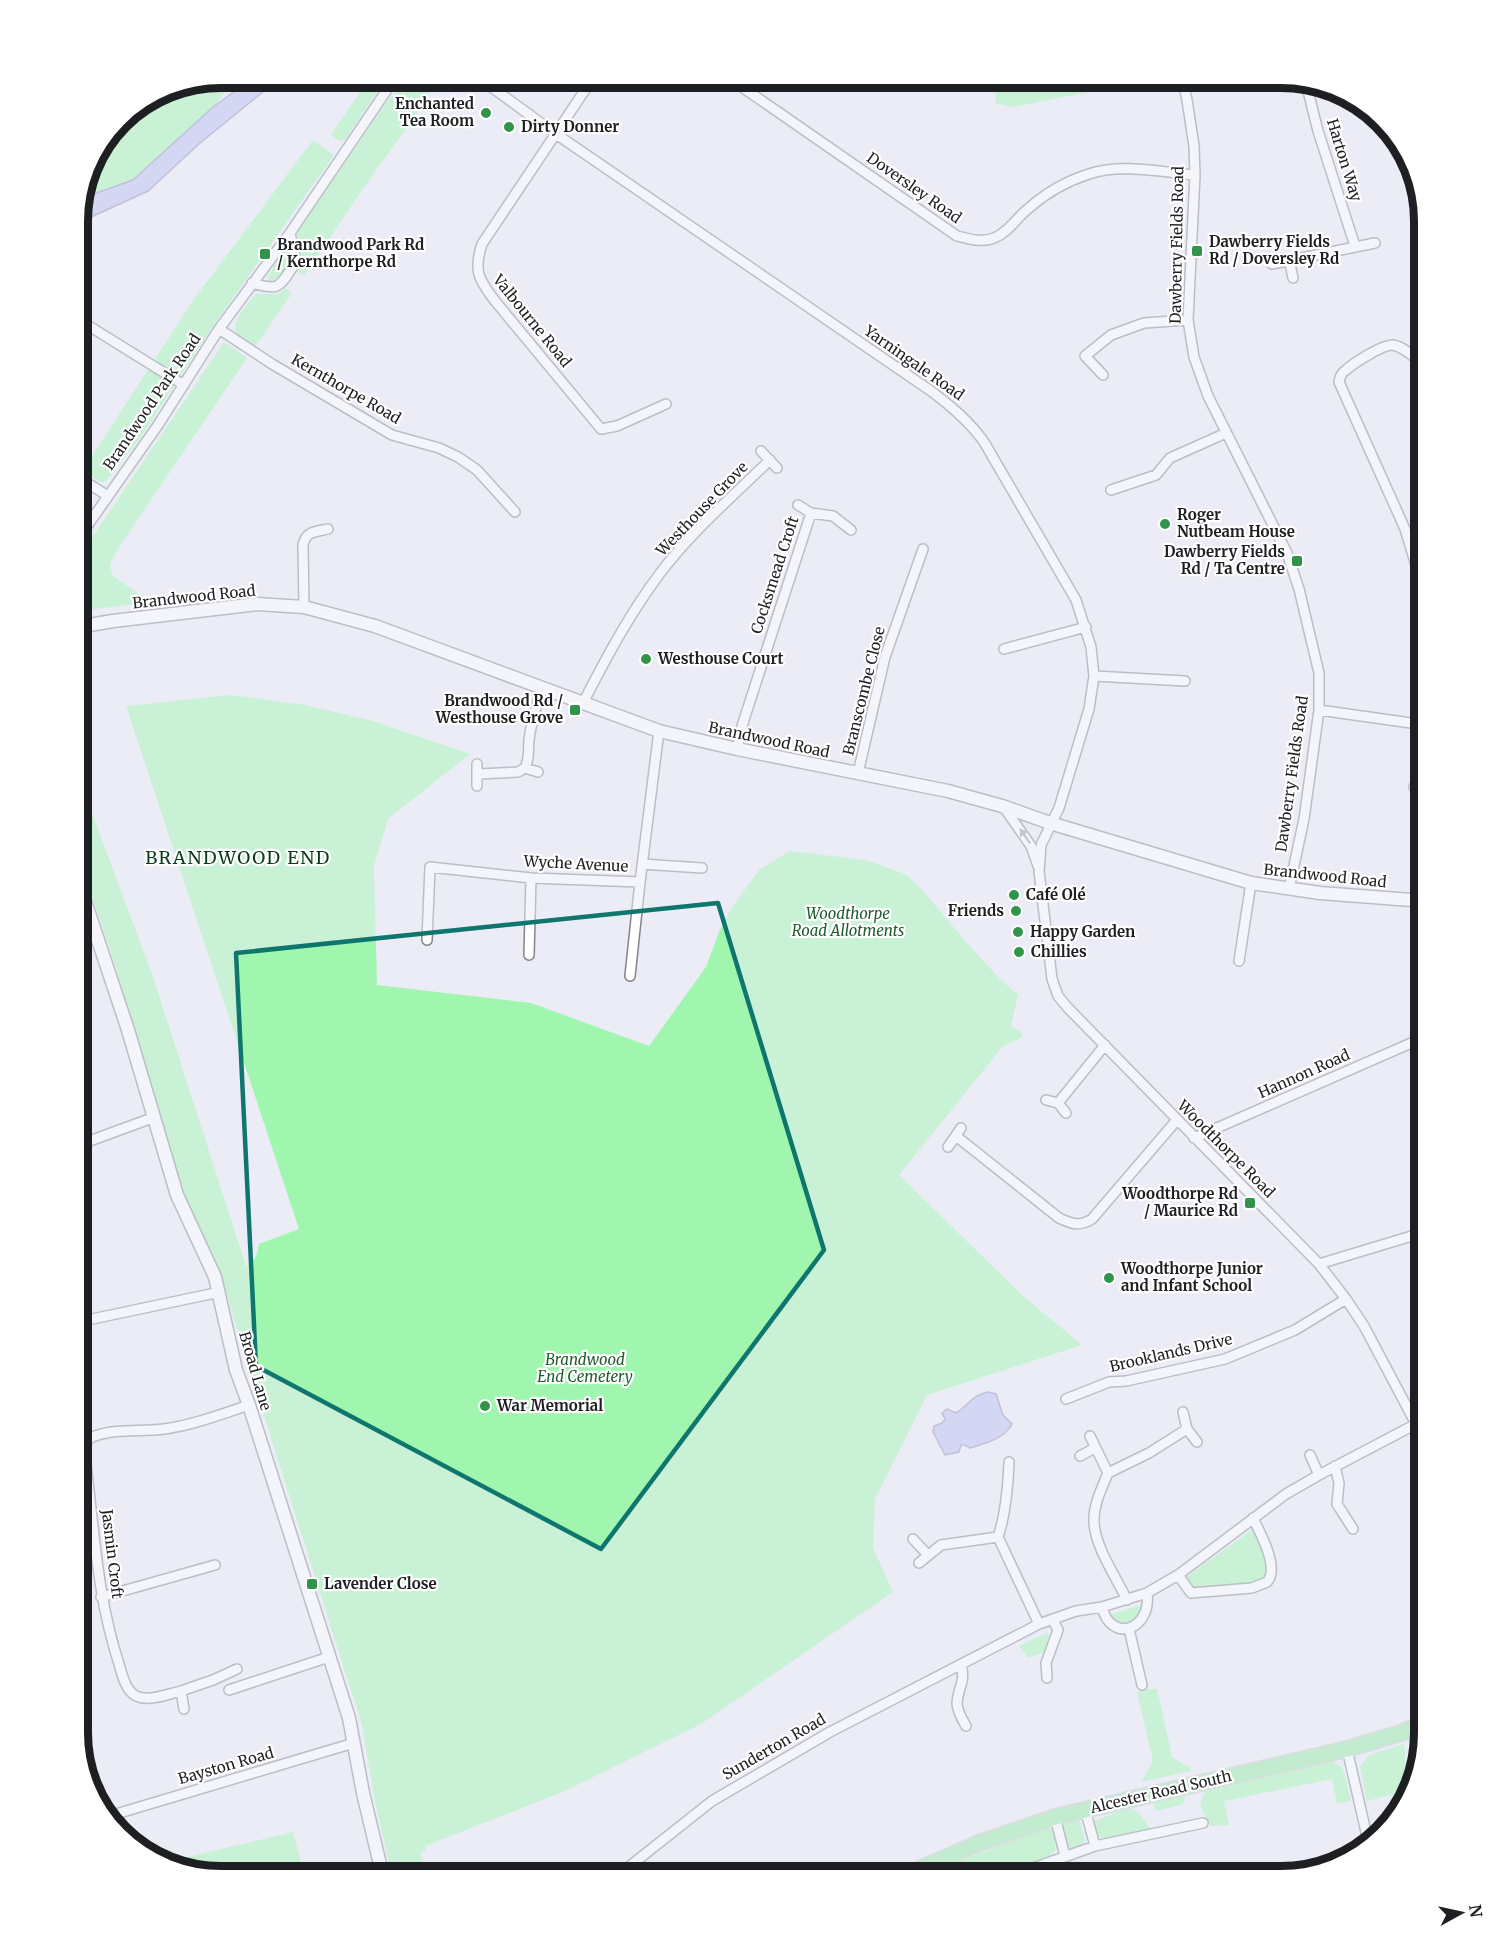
<svg xmlns="http://www.w3.org/2000/svg" width="1503" height="1955" font-family="Merriweather,serif">
	<rect width="100%" height="100%" fill="#ebecf6"/>
	<path fill="#a1f6af" d="M 221,78 L 237,78 L 213,107 L 133,180 L 82,198 L 93,158 L 126,114 L 167,89 Z
		M 370,78 L 386,78 L 345,140 C 338,141 336,140 331,134 Z
		M 408,78 L 438,78 L 414,118 L 369,180 L 304,276 L 297,271 L 300,263 L 297,233 L 386,103 Z
		M 985,78 L 1159,78 L 1014,107 L 995,103 L 996,94 L 984,85 Z
		M 313,140 L 334,155 L 209,332 L 139,440 L 105,482 L 100,482 L 78,467 L 78,446 L 92,456 L 194,299 Z
		M 286,247 L 289,248 L 292,262 L 277,284 L 269,281 L 268,276 Z
		M 285,288 L 292,293 L 254,348 C 249,345 241,341 238,336 C 228,323 248,304 256,294 L 279,294 Z
		M 224,342 L 247,358 L 119,547 L 110,564 L 112,575 L 149,601 L 144,603 L 78,611 L 78,566 L 87,545 Z
		M 231,695 L 305,705 L 373,721 L 470,754 L 388,819 L 374,866 L 377,985 L 531,1003 L 649,1046 L 706,967 L 719,932 L 732,907 L 760,869 L 790,851 L 866,860 L 905,874 L 918,885 L 966,942 L 1001,980 L 1018,995 L 1011,1026 L 1020,1031 L 1023,1037 L 1003,1046 L 899,1175 L 1023,1296 L 1082,1345 L 927,1395 L 875,1499 L 873,1548 L 893,1592 L 701,1724 L 565,1791 L 425,1846 L 426,1851 L 420,1852 L 427,1877 L 392,1877 L 373,1791 L 362,1725 L 251,1375 L 218,1266 L 198,1228 L 179,1186 L 111,952 L 78,855 L 78,776 L 152,974 L 246,1266 C 256,1262 257,1254 259,1244 L 299,1229 L 126,706 Z
		M 1253,1529 L 1263,1552 L 1268,1574 C 1260,1584 1208,1591 1196,1588 C 1191,1586 1188,1582 1185,1578 Z
		M 1143,1605 C 1139,1624 1136,1624 1117,1625 L 1109,1616 L 1113,1613 Z
		M 1048,1632 L 1049,1640 L 1044,1652 L 1028,1658 L 1019,1646 Z
		M 1148,1689 L 1157,1689 L 1172,1757 L 1190,1768 L 1191,1771 L 1141,1782 L 1153,1761 L 1137,1692 Z
		M 1404,1744 L 1408,1791 L 1367,1801 L 1360,1767 L 1369,1755 Z
		M 1330,1759 L 1343,1769 L 1351,1801 L 1337,1804 L 1332,1779 L 1224,1801 L 1229,1825 L 1211,1826 L 1200,1806 L 1204,1792 L 1215,1787 Z
		M 1183,1795 L 1185,1799 L 1183,1804 L 1157,1811 L 1154,1807 L 1154,1803 Z
		M 1129,1808 C 1137,1809 1147,1821 1149,1829 L 1110,1840 L 1097,1837 L 1093,1829 L 1094,1821 Z
		M 1068,1819 L 1079,1820 L 1085,1841 C 1080,1846 1075,1850 1067,1847 L 1061,1822 Z
		M 1043,1828 L 1052,1829 L 1056,1837 L 1055,1851 L 1043,1860 L 992,1877 L 920,1877 Z
		M 293,1832 L 305,1877 L 221,1877 L 166,1862 Z"/>
	<path fill="#b9bcf2" stroke="#8a8db4" stroke-width="1.5" d="M 253,78 L 280,78 L 200,143 L 148,191 L 78,223 L 78,211 L 82,198 L 133,180 L 213,107 Z
		M 988,1392 L 996,1394 L 1003,1415 L 1012,1424 C 1004,1439 986,1443 970,1448 L 965,1445 L 961,1445 L 959,1452 L 945,1455 L 933,1432 L 934,1426 L 942,1423 L 945,1419 L 942,1413 L 947,1409 L 956,1413 C 969,1405 972,1395 988,1392 Z"/>
	<g fill="none" stroke-linecap="round" stroke-linejoin="round">
		<g stroke="#83848d" stroke-width="12">
			<path id="minor" d="M 479,78 L 556,134 L 931,391 C 951,406 969,421 984,442 L 1076,600 L 1091,647 L 1094,676 L 1089,709 L 1059,808 L 1041,845 L 1039,871 L 1052,979 L 1058,996 L 1068,1008 L 1319,1264 L 1346,1299 L 1364,1326 L 1425,1441
				M 593,78 L 482,244 C 473,271 479,280 495,301 L 601,429 L 617,426 L 666,404
				M 729,78 L 957,236 C 969,239 982,243 994,238 C 1008,233 1017,217 1029,208 C 1046,193 1067,181 1089,174 C 1119,163 1163,172 1195,175
				M 1182,78 L 1187,100 L 1194,146 L 1195,175 L 1188,320 L 1194,357 L 1208,396 L 1287,553 L 1299,589 L 1319,673 L 1319,710 L 1304,819 L 1289,889
				M 1306,83 L 1318,131 L 1355,246
				M 1289,260 L 1293,278
				M 1272,264 L 1375,243
				M 252,283 C 282,292 279,286 296,262 L 290,233
				M 81,321 L 184,385
				M 219,329 L 272,364 L 392,435 L 439,448 L 458,457 L 477,470 L 515,512
				M 1103,375 L 1085,356 L 1111,335 L 1144,323 L 1188,320
				M 761,451 L 777,468
				M 78,477 L 108,496
				M 1111,490 L 1156,475 L 1170,458 L 1226,433
				M 798,505 L 811,513 L 833,516 L 851,530
				M 78,539 L 158,425 L 219,329 L 290,233 L 395,78
				M 1425,595 L 1405,529 L 1339,382 C 1340,377 1341,373 1346,370 C 1354,363 1383,344 1393,345 C 1405,347 1416,359 1425,366
				M 304,607 L 303,545 C 306,531 315,532 328,529
				M 1004,649 L 1086,627
				M 1094,676 L 1185,681
				M 583,703 C 606,658 630,613 661,572 C 692,531 733,496 770,460
				M 1319,710 L 1425,725
				M 737,749 L 742,726 L 811,513
				M 525,768 L 538,772
				M 858,773 L 885,657 L 923,549
				M 478,774 L 518,772 L 525,768 C 530,758 528,750 529,740 C 531,721 537,705 542,688
				M 477,786 L 477,764
				M 1414,787 L 1425,768
				M 1003,806 L 1031,846 L 1038,866
				M 642,864 L 702,868
				M 427,940 L 430,867 L 531,878 L 640,882 L 659,731
				M 529,955 L 531,878
				M 1239,961 L 1251,883
				M 630,976 L 640,882
				M 1046,1100 L 1058,1103 L 1066,1113
				M 1058,1103 L 1105,1045
				M 956,1136 L 1059,1218 C 1072,1224 1079,1227 1092,1219 L 1176,1121
				M 1194,1138 L 1425,1037
				M 84,1143 L 155,1117
				M 948,1147 L 961,1128
				M 78,1161 L 83,1154 L 84,1143 L 78,1135
				M 1319,1264 L 1425,1232
				M 78,1322 L 220,1292
				M 1066,1399 L 1109,1382 L 1126,1381 L 1225,1359 L 1295,1330 L 1346,1299
				M 1183,1412 L 1187,1429 L 1197,1442
				M 1090,1436 L 1108,1473
				M 1310,1455 L 1319,1475
				M 1080,1456 L 1095,1448
				M 1335,1466 L 1339,1483 L 1337,1504 L 1353,1529
				M 998,1537 C 1006,1513 1008,1488 1009,1462
				M 913,1539 L 928,1555
				M 919,1563 L 941,1545 L 998,1537 L 1039,1624
				M 1178,1575 L 1191,1593 L 1252,1588 L 1267,1582 C 1280,1568 1260,1533 1253,1518
				M 101,1597 L 215,1565
				M 1127,1600 C 1116,1577 1095,1547 1094,1522 C 1093,1505 1102,1488 1108,1473 L 1149,1453 L 1187,1429
				M 1102,1607 C 1111,1644 1152,1630 1147,1593
				M 1129,1629 L 1142,1685
				M 961,1664 C 966,1682 958,1687 957,1703 C 957,1711 962,1719 966,1726
				M 1047,1678 L 1046,1663 L 1058,1630 L 1053,1620
				M 229,1690 L 329,1657
				M 181,1691 L 213,1680 L 237,1669
				M 184,1709 L 181,1691 C 168,1694 149,1702 136,1696 C 125,1690 122,1674 119,1664 C 96,1594 94,1522 84,1449 C 86,1443 88,1438 95,1436 C 116,1428 142,1432 164,1429 C 193,1425 222,1414 249,1405
				M 1347,1749 L 1369,1845
				M 1085,1809 L 1095,1846
				M 106,1817 L 354,1743
				M 1055,1817 L 1065,1856
				M 616,1877 L 712,1801 L 830,1732 L 1039,1624 L 1076,1611 L 1102,1607 L 1147,1593 L 1178,1575 L 1286,1494 L 1319,1475 L 1416,1424
				M 1008,1877 L 1095,1846 L 1203,1823"/>
		</g>
		<g stroke="#83848d" stroke-width="15">
			<path id="tertiary" d="M 78,627 L 113,621 L 257,604 L 304,607 L 375,626 L 659,731 L 737,749 L 948,791 L 1002,806 L 1050,823 L 1251,883 L 1320,893 L 1425,901
				M 78,880 L 128,1030 L 177,1195 L 215,1277 L 236,1370 L 249,1405 L 349,1718 L 363,1793 L 383,1877"/>
		</g>
		<g stroke="#c9c9ca" stroke-width="18">
			<path id="trunk" d="M 901,1877 L 979,1843 L 1055,1817 L 1347,1749 L 1401,1733 L 1425,1722"/>
		</g>
		<use href="#minor" stroke="#fff" stroke-width="9"/>
		<use href="#tertiary" stroke="#fff" stroke-width="12"/>
		<use href="#trunk" stroke="#90e8a2" stroke-width="15"/>
	</g>
	<defs><path id="oneway-solid" d="M-6-.8H1V-3.2L6.5 0L1 3.2V.8H-6Z" transform="scale(1.5)"/></defs>
	<use fill="#9a9a9c" href="#oneway-solid" transform="translate(1025 836) rotate(-125)"/>
	<path d="M0 0H1503V1955H0ZM 718,903 L 824,1250 L 601,1549 L 256,1366 L 236,953 Z" fill="#ebecf6" fill-opacity=".55" fill-rule="evenodd"/>
	<path fill="none" stroke="#0f766e" stroke-width="4.5" stroke-linejoin="round" d="M 718,903 L 824,1250 L 601,1549 L 256,1366 L 236,953 Z"/>
	<g fill="#30954b" stroke="#fff" stroke-width="2">
		<circle cx="486" cy="113" r="6"/>
		<circle cx="509" cy="127" r="6"/>
		<rect x="1191" y="245" width="12" height="12" rx="3"/>
		<rect x="259" y="248" width="12" height="12" rx="3"/>
		<circle cx="1165" cy="524" r="6"/>
		<rect x="1291" y="555" width="12" height="12" rx="3"/>
		<circle cx="646" cy="659" r="6"/>
		<rect x="569" y="704" width="12" height="12" rx="3"/>
		<circle cx="1014" cy="895" r="6"/>
		<circle cx="1016" cy="911" r="6"/>
		<circle cx="1018" cy="932" r="6"/>
		<circle cx="1019" cy="952" r="6"/>
		<rect x="1244" y="1197" width="12" height="12" rx="3"/>
		<circle cx="1109" cy="1278" r="6"/>
		<circle cx="485" cy="1406" r="6"/>
		<rect x="306" y="1578" width="12" height="12" rx="3"/>
	</g>
	<g text-anchor="middle" stroke-width="4.5" stroke-linejoin="round" paint-order="stroke">
		<g font-size="15" font-weight="bold" fill="#1e1f22" stroke="#fff" text-anchor="start">
			<text x="474" y="109" text-anchor="end">Enchanted<tspan x="474" dy="17">Tea Room</tspan></text>
			<text x="521" y="132">Dirty Donner</text>
			<text x="1209" y="247">Dawberry Fields<tspan x="1209" dy="17">Rd / Doversley Rd</tspan></text>
			<text x="277" y="250">Brandwood Park Rd<tspan x="277" dy="17">/ Kernthorpe Rd</tspan></text>
			<text x="1177" y="520">Roger<tspan x="1177" dy="17">Nutbeam House</tspan></text>
			<text x="1285" y="557" text-anchor="end">Dawberry Fields<tspan x="1285" dy="17">Rd / Ta Centre</tspan></text>
			<text x="658" y="664">Westhouse Court</text>
			<text x="563" y="706" text-anchor="end">Brandwood Rd /<tspan x="563" dy="17">Westhouse Grove</tspan></text>
			<text x="1026" y="900">Café Olé</text>
			<text x="1004" y="916" text-anchor="end">Friends</text>
			<text x="1030" y="937">Happy Garden</text>
			<text x="1031" y="957">Chillies</text>
			<text x="1238" y="1199" text-anchor="end">Woodthorpe Rd<tspan x="1238" dy="17">/ Maurice Rd</tspan></text>
			<text x="1121" y="1274">Woodthorpe Junior<tspan x="1121" dy="17">and Infant School</tspan></text>
			<text x="497" y="1411">War Memorial</text>
			<text x="324" y="1589">Lavender Close</text>
		</g>
		<g font-size="15" fill="#1e1f22" stroke="#fff">
			<text transform="translate(1344 160) rotate(73)" y="5">Harton Way</text>
			<text transform="translate(914 188) rotate(35)" y="5">Doversley Road</text>
			<text transform="translate(1177 245) rotate(-89)" y="5">Dawberry Fields Road</text>
			<text transform="translate(532 321) rotate(51)" y="5">Valbourne Road</text>
			<text transform="translate(914 363) rotate(35)" y="5">Yarningale Road</text>
			<text transform="translate(346 389) rotate(30)" y="5">Kernthorpe Road</text>
			<text transform="translate(152 402) rotate(-56)" y="5">Brandwood Park Road</text>
			<text transform="translate(702 509) rotate(-46)" y="5">Westhouse Grove</text>
			<text transform="translate(775 575) rotate(-72)" y="5">Cocksmead Croft</text>
			<text transform="translate(194 597) rotate(-6)" y="5">Brandwood Road</text>
			<text transform="translate(864 691) rotate(-76)" y="5">Branscombe Close</text>
			<text transform="translate(769 740) rotate(12)" y="5">Brandwood Road</text>
			<text transform="translate(1292 774) rotate(-82)" y="5">Dawberry Fields Road</text>
			<text transform="translate(576 864) rotate(3)" y="5">Wyche Avenue</text>
			<text transform="translate(1325 876) rotate(6)" y="5">Brandwood Road</text>
			<text transform="translate(1304 1074) rotate(-24)" y="5">Hannon Road</text>
			<text transform="translate(1226 1149) rotate(45)" y="5">Woodthorpe Road</text>
			<text transform="translate(1171 1353) rotate(-13)" y="5">Brooklands Drive</text>
			<text transform="translate(255 1371) rotate(74)" y="5">Broad Lane</text>
			<text transform="translate(112 1554) rotate(83)" y="5">Jasmin Croft</text>
			<text transform="translate(774 1747) rotate(-30)" y="5">Sunderton Road</text>
			<text transform="translate(226 1766) rotate(-16)" y="5">Bayston Road</text>
			<text transform="translate(1161 1792) rotate(-13)" y="5">Alcester Road South</text>
		</g>
		<g font-size="15" font-style="italic" fill="#205b2e" stroke="#fff">
			<text x="848" y="919">Woodthorpe<tspan x="848" dy="17">Road Allotments</tspan></text>
			<text x="585" y="1365">Brandwood<tspan x="585" dy="17">End Cemetery</tspan></text>
		</g>
		<g font-size="18" letter-spacing="1.5" fill="#0b3c19" stroke="#fff">
			<text x="238" y="864">BRANDWOOD END</text>
		</g>
	</g>
	<path d="M0 0H1503V1955H0ZM221 88H1281A133 133 0 0 1 1414 221V1733A133 133 0 0 1 1281 1866H221A133 133 0 0 1 88 1733V221A133 133 0 0 1 221 88Z" fill="#fff" fill-rule="evenodd"/>
	<path fill="none" stroke="#1e1f22" stroke-width="8" d="M221 88H1281A133 133 0 0 1 1414 221V1733A133 133 0 0 1 1281 1866H221A133 133 0 0 1 88 1733V221A133 133 0 0 1 221 88Z"/>
	<g transform="translate(1461 1913) rotate(82)" stroke="#ffffff" stroke-width="4.5" paint-order="stroke">
	<path d="M0-4.5L10 22L0 15L-10 22Z" fill="#1e1f22"/>
	<text y="-9" font-size="16" font-weight="bold" text-anchor="middle" fill="#1e1f22">N</text>
	</g>
</svg>
